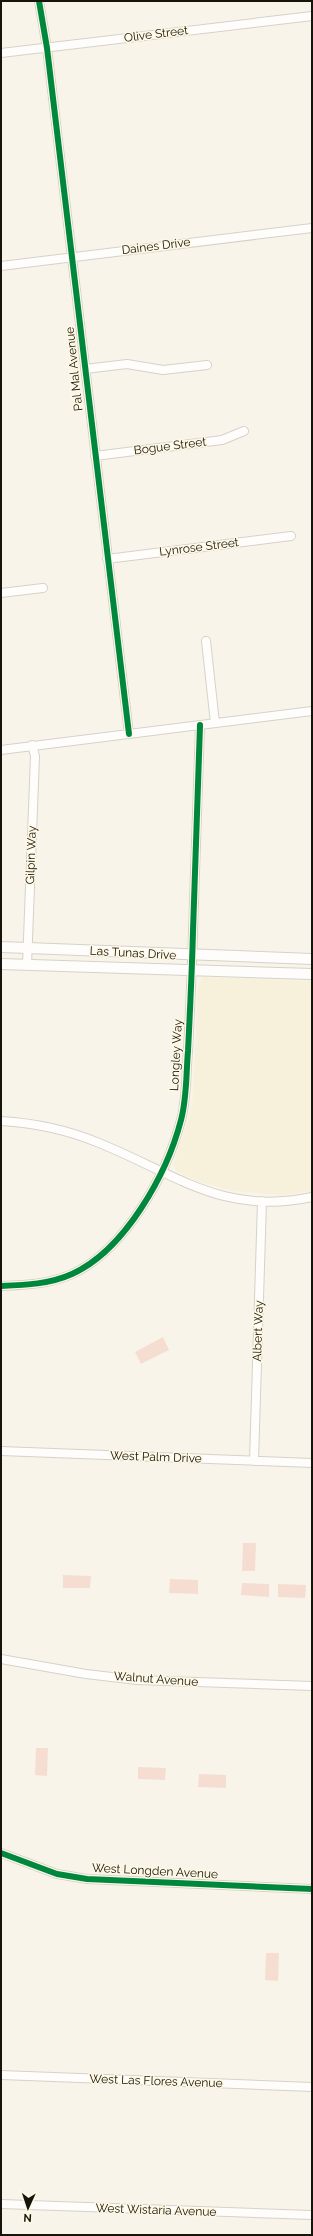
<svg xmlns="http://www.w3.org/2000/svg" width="313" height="2236" font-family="Raleway,sans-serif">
	<rect width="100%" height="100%" fill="#f8f4ea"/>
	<path fill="#f7f0da" d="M 203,977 L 312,981 L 312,1191 L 283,1195 L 233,1191 L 197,1181 L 176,1171 L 173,1164 L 188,1121 L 193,1097 L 198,986 Z"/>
	<path fill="#f6ddd2" d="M 163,1337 L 169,1350 L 141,1364 L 135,1352 Z
		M 243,1543 L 256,1543 L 255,1571 L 242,1571 Z
		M 63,1575 L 91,1576 L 90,1588 L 63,1588 Z
		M 170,1579 L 198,1580 L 198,1594 L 169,1593 Z
		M 242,1583 L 269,1584 L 269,1597 L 241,1595 Z
		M 278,1584 L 306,1585 L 305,1598 L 278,1597 Z
		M 36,1748 L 48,1748 L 47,1776 L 35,1775 Z
		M 138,1767 L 166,1768 L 165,1780 L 138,1779 Z
		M 199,1774 L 226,1775 L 226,1788 L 198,1787 Z
		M 266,1953 L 279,1953 L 278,1981 L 265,1980 Z"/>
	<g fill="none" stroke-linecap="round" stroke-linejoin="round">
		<g stroke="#d5d2c9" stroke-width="10">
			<path id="minor" d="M 39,1 L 47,48 L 129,734
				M 1,53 L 312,16
				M 1,266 L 312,228
				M 85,369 L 127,364 L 163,370 L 207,365
				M 95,456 L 222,440 L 244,431
				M 107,559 L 291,536
				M 1,593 L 43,588
				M 206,641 L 215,723
				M 1,750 L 312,711
				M 27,965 L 35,756 L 32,745
				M 1,1121 C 34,1123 68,1130 99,1143 C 176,1174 223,1216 312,1197
				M 1,1286 C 26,1285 50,1284 72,1274 C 125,1250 167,1174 181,1120 C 187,1098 186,1074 188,1051 C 190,1011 192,971 193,931 C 195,863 198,794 200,725
				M 1,1451 L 312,1463
				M 254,1461 L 262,1201
				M 1,1659 L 86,1674 L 137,1680 L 312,1686
				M 1,1853 L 57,1874 L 87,1879 L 312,1889
				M 1,2075 L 312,2087
				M 1,2204 L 312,2215"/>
		</g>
		<g stroke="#d5d2c9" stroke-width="12">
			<path id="major" d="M 1,947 L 312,959
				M 1,964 L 312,974"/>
		</g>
		<use href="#minor" stroke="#fefdfc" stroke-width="8"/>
		<use href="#major" stroke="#fefdfc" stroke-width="10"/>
		<g stroke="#fef8e4" stroke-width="8">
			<path id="cycleway" d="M 39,1 L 47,48 L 129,734
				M 1,1286 C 26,1285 50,1284 72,1274 C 125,1250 167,1174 181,1120 C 187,1098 186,1074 188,1051 C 190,1011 192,971 193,931 C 195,863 198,794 200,725
				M 1,1853 L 57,1874 L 87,1879 L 312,1889"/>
		</g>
		<use href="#cycleway" stroke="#00873e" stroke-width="6"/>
	</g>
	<g text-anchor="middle" stroke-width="3" stroke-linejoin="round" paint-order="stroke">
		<g font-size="12" fill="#17140b" stroke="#fef8e4">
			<text transform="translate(156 34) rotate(-7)" y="4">Olive Street</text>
			<text transform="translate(156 246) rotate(-7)" y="4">Daines Drive</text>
			<text transform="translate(74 369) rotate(-96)" y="4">Pal Mal Avenue</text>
			<text transform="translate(170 446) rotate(-7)" y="4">Bogue Street</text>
			<text transform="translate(199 547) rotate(-7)" y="4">Lynrose Street</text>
			<text transform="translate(31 855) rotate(-88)" y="4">Gilpin Way</text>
			<text transform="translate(133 953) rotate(3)" y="4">Las Tunas Drive</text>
			<text transform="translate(176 1055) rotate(-87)" y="4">Longley Way</text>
			<text transform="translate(258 1331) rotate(-88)" y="4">Albert Way</text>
			<text transform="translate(156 1457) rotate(2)" y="4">West Palm Drive</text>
			<text transform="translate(156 1679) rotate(4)" y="4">Walnut Avenue</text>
			<text transform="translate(155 1871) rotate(3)" y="4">West Longden Avenue</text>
			<text transform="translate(156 2081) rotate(2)" y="4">West Las Flores Avenue</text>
			<text transform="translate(156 2210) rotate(2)" y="4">West Wistaria Avenue</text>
		</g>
	</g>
	<rect width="313" height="2236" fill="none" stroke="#17140b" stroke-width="4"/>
	<g transform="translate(28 2208) rotate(183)" stroke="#fef8e4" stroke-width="3" paint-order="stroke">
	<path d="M0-3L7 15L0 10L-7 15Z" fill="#17140b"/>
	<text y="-6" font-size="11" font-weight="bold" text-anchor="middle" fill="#17140b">N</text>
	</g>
</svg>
